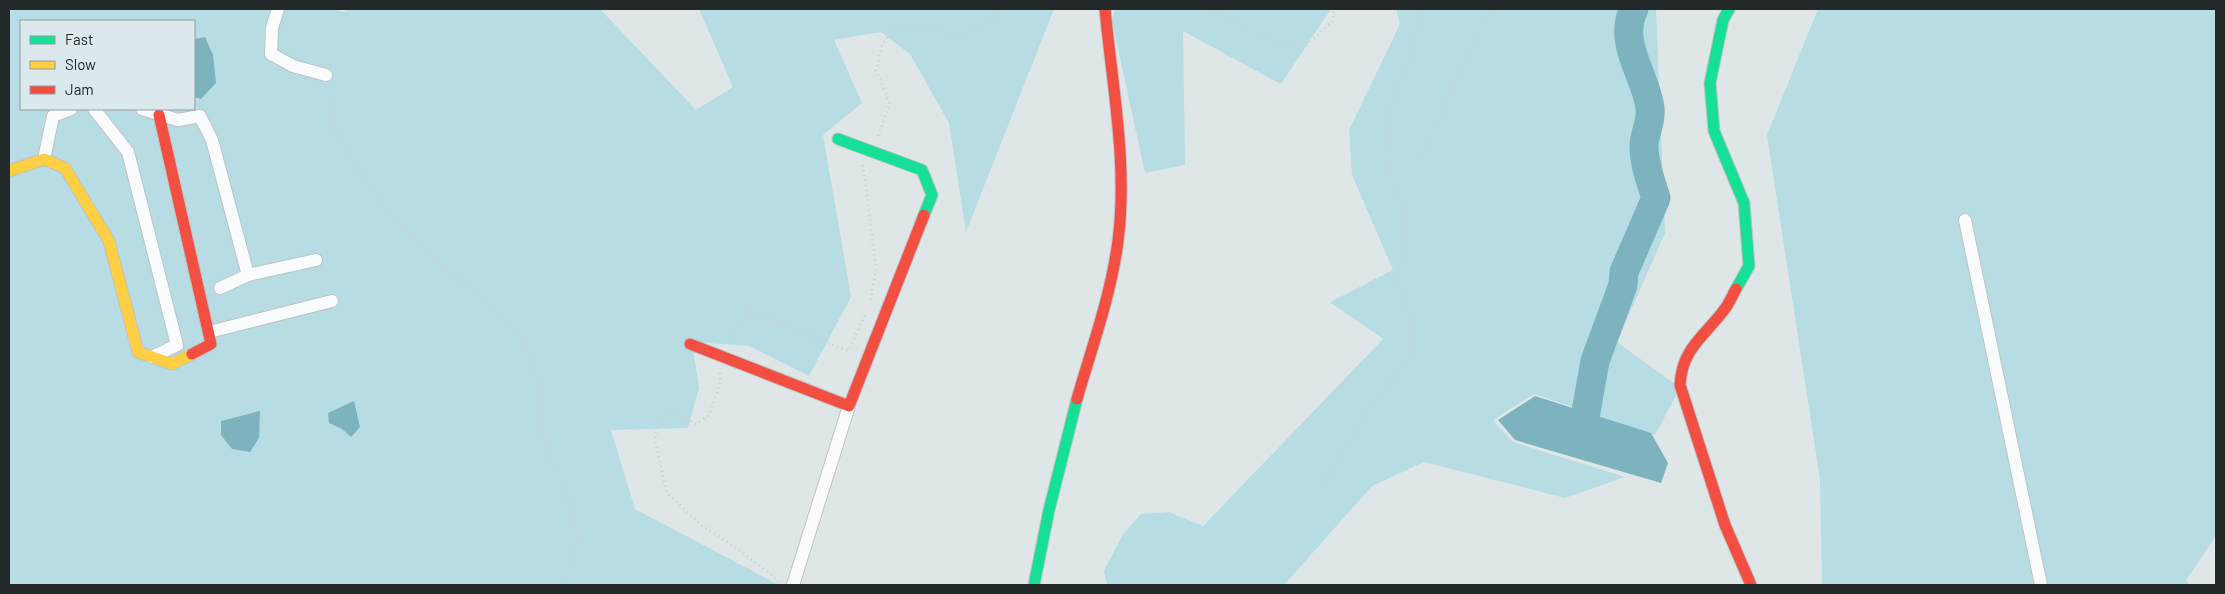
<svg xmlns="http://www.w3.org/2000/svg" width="2225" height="594" font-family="Barlow,sans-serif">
	<rect width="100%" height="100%" fill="#dfe6e8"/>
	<path fill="#b8dce3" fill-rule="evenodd" d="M 9,9 L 333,9 L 343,12 L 351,9 L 600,9 L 696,110 L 733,87 L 699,9 L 1054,9 L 966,232 L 949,123 L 910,54 L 881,32 L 834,40 L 862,103 L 823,135 L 851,297 L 809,376 L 749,346 L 692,342 L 699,388 L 688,428 L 611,430 L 635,509 L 779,585 L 9,585 ZM 21,21 L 194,21 L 194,109 L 21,109 Z
		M 1115,9 L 1331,9 L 1281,84 L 1183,31 L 1185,165 L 1145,173 L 1112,21 Z
		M 1396,9 L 1656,9 L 1665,233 L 1617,342 L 1680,388 L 1655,435 L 1534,394 L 1493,420 L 1513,442 L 1625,477 L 1565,498 L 1424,462 L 1372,486 L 1284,585 L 1107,585 L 1104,571 L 1123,534 L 1141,514 L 1169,512 L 1203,526 L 1383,339 L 1330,302 L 1393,270 L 1352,175 L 1349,130 L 1400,24 Z
		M 1818,9 L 2216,9 L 2216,536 L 2186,580 L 2190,585 L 1822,585 L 1820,479 L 1767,135 Z"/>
	<path fill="#7db3be" d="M 205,37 L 213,55 L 216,83 L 201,99 L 194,97 L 194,39 Z
		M 1535,396 L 1651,433 L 1668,463 L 1661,483 L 1515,440 L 1498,420 Z
		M 354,401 L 360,427 L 351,437 L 342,429 L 329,423 L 328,413 Z
		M 260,411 L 259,438 L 250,452 L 232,449 L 221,435 L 221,421 Z"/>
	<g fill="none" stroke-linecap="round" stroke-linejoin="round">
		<path stroke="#7db3be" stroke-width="29" d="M 1586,412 L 1595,361 L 1623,285 L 1624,272 L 1656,198 C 1651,182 1644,164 1644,146 C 1644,134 1652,121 1650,108 C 1646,76 1617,42 1634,9"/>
		<g stroke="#bec4c5" stroke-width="14">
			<path id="street" d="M 278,9 L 272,28 L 271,54 L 293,66 L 326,75
				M 94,109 L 128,152 L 177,345 L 152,357
				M 142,109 L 178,120 L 200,116 L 212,140 L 248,275 L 316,260
				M 44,159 L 53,116 L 71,109
				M 1965,220 L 2041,585
				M 220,288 L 248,275
				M 209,332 L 332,301
				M 793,585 L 849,406"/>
		</g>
		<g stroke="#bec4c5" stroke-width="13">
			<path id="fast" d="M 1729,9 L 1723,20 L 1710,83 L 1714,131 L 1744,203 L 1749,266 L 1736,289
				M 838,139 L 922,170 L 932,195 L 924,215
				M 1034,585 L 1049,510 L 1077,399"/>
		</g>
		<g stroke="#bec4c5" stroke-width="13">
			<path id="slow" d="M 9,171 L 44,159 L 65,168 L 109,241 L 138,352 L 172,364 L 192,354"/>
		</g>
		<g stroke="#bec4c5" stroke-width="13">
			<path id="jam" d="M 159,115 L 211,344 L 192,354
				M 1736,289 C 1732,296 1729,304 1724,310 C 1704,337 1682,348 1680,385 L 1725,525 L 1751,585
				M 690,344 L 849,406 L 924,215
				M 1077,399 C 1092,347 1111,295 1118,241 C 1128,164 1112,85 1105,9"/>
		</g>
		<path stroke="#ced0d1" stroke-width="3" stroke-dasharray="1 4" stroke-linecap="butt" d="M 1206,9 L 1272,41 L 1302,49 L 1333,21 L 1333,9
			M 327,86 L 334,130 L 385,210 L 429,254 L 485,301 L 524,343 L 541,389 L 542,430 L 552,466 L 568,500 L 577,539 L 565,585
			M 878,136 L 890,104 L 876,70 L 883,43 L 897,27 L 922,25 L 958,38 L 994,17 L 997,9
			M 1420,159 L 1483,23 L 1495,9
			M 863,165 L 876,269 L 870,303
			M 728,342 L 749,309 L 848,351 L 865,315
			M 720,373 L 721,381 L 709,415 L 696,424 L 669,411 L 654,435 L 667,493 L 701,525 L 735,547 L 771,574 L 779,583
			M 1319,492 L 1370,408 L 1409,359 L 1410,321 L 1398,278 L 1408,223 L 1388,169 L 1391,104 L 1411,57 L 1421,9"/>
		<use href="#street" stroke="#fafbfc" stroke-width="12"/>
		<use href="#fast" stroke="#16e098" stroke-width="11"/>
		<use href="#slow" stroke="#ffcf43" stroke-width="11"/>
		<use href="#jam" stroke="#f24e42" stroke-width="11"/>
	</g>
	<rect width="2225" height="594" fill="none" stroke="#232829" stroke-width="20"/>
	<rect x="20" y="20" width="175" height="90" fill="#dbe9ec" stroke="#919c9e"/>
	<rect x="30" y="36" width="25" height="8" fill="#16e098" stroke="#919c9e"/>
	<text x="65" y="45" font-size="15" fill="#232829">Fast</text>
	<rect x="30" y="61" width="25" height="8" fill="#ffcf43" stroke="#919c9e"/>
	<text x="65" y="70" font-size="15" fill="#232829">Slow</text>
	<rect x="30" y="86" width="25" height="8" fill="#f24e42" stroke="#919c9e"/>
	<text x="65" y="95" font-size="15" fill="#232829">Jam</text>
</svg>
